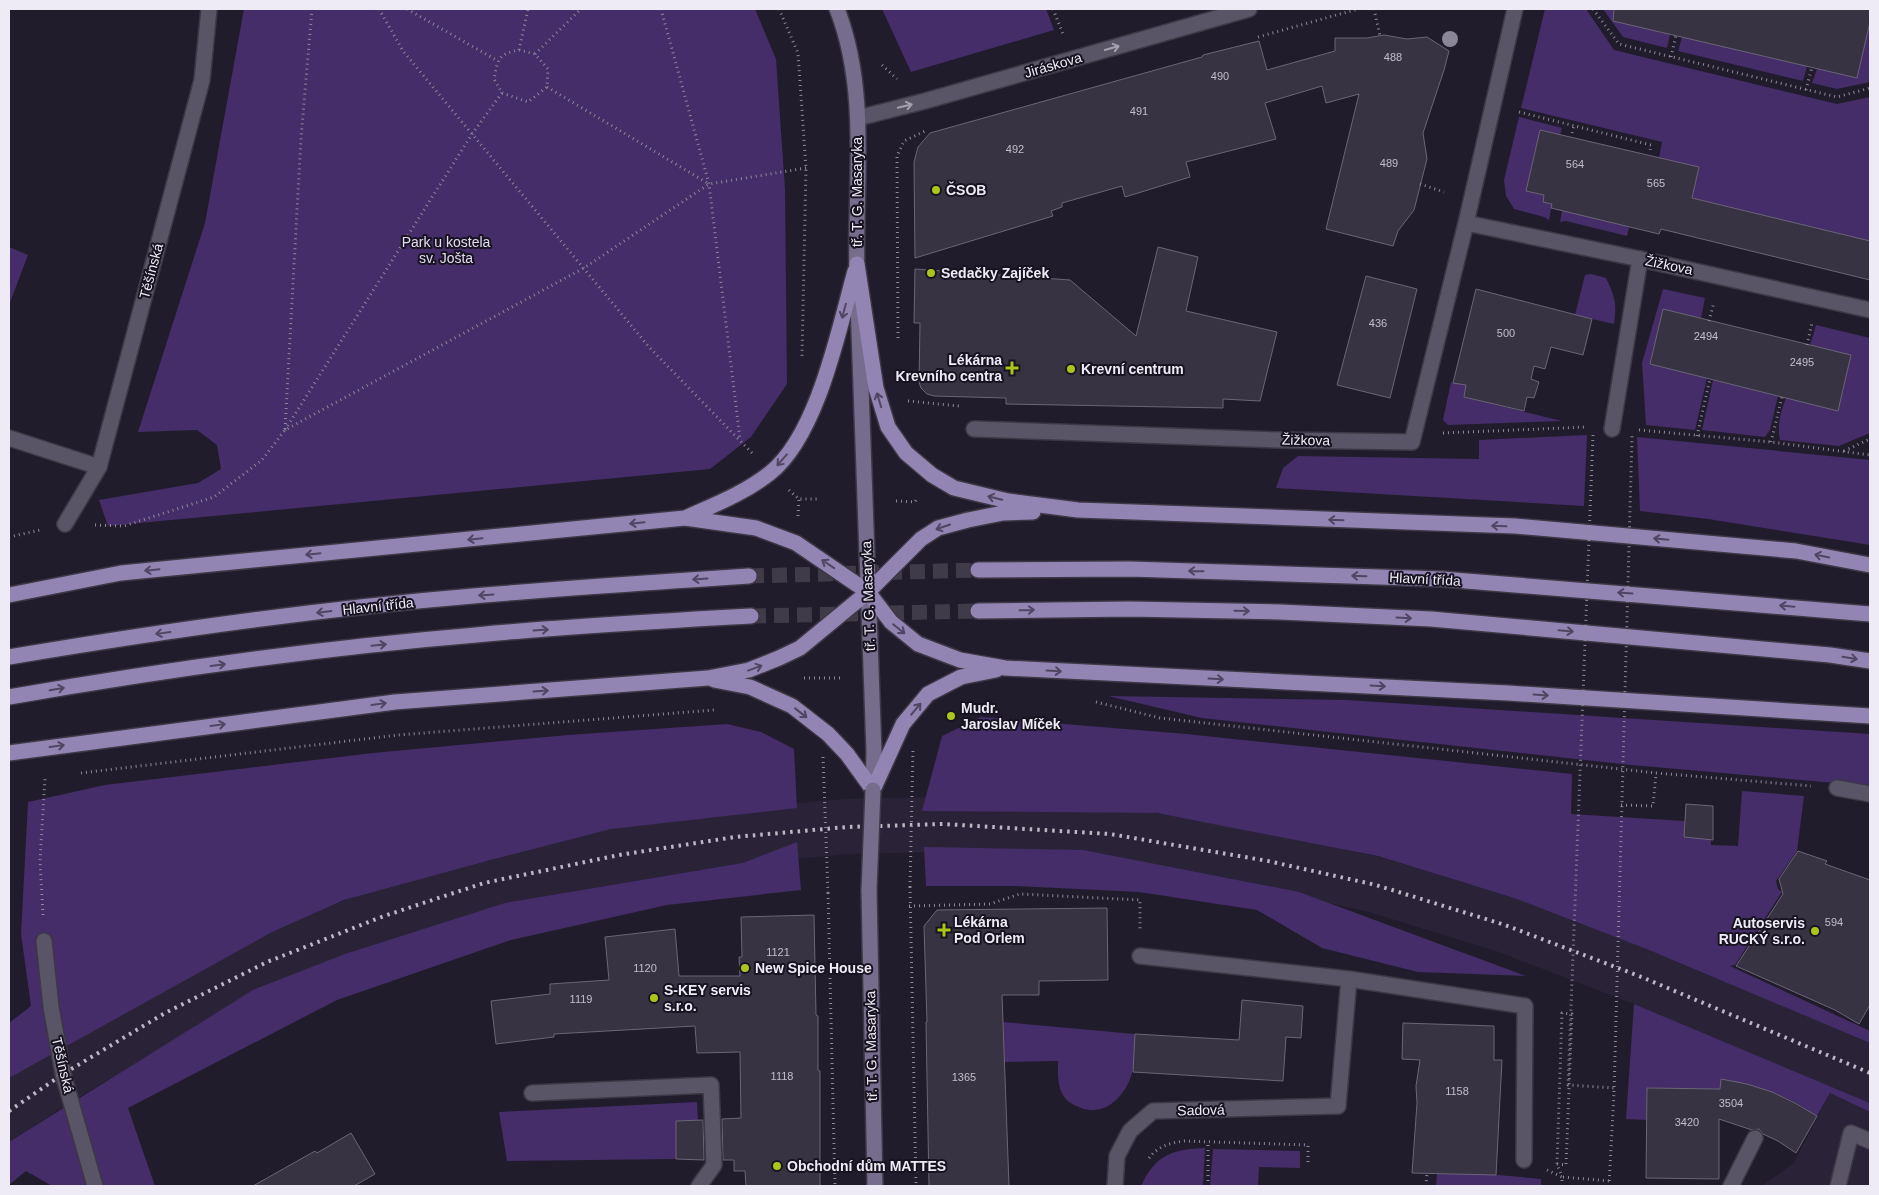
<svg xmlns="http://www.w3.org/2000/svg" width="1879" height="1195" font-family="Helvetica,sans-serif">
	<rect width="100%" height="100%" fill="#211c2b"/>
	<path fill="#2a2338" d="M 944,797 L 1113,806 L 1274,833 L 1383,858 L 1514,898 L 1649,950 L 1870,1043 L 1870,1103 L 1634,1004 L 1496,951 L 1369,912 L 1263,888 L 943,852 L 849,854 L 739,864 L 178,1038 L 76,1099 L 9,1142 L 9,1075 L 255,936 L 374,889 L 477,856 L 614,828 L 731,809 L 845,799 Z
		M 1830,1093 L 1870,1112 L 1870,1186 L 1762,1186 L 1794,1163 Z"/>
	<path fill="#442d68" d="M 244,9 L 755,9 L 776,59 L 785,189 L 787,384 L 751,437 L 710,469 L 108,526 L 99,500 L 198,483 L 221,469 L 217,445 L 197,430 L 138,432 L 205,223 Z
		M 882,9 L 1046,9 L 1054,30 L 911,72 Z
		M 1545,9 L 1586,9 L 1614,50 L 1837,104 L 1870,97 L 1870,241 L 1692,198 L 1699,167 L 1659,158 L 1662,142 L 1521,108 Z
		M 1603,9 L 1625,9 L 1623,16 L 1670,34 L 1667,48 L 1623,37 Z
		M 1870,22 L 1870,82 L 1837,89 L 1812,83 L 1817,69 L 1858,72 Z
		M 1684,30 L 1807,66 L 1803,81 L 1678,51 Z
		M 1519,117 L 1562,128 L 1560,135 L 1540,130 L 1526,191 L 1544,195 L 1543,202 L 1552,204 L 1549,220 L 1544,217 L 1514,209 L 1506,196 L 1504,180 Z
		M 1563,206 L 1629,227 L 1627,236 L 1566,221 L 1560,222 Z
		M 9,247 L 28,255 L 9,305 Z
		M 1591,274 L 1606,278 C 1615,297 1617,303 1614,324 L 1575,315 L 1585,275 Z
		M 1663,289 L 1705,298 L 1701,318 L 1650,364 L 1707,378 L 1695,430 L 1646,425 L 1642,363 Z
		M 1816,325 L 1870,338 L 1870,433 L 1839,446 L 1780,440 C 1773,412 1799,372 1809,347 C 1812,340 1814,332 1816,325 Z
		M 1713,380 L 1778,396 L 1770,430 L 1765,437 L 1702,430 Z
		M 1451,382 L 1466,385 L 1464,397 L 1562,421 L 1448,425 L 1443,420 Z
		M 1587,435 L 1584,506 L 1276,488 L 1283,468 L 1298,456 L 1479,459 L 1479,440 Z
		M 1637,437 L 1870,460 L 1870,545 L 1708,519 L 1640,511 Z
		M 1108,696 L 1347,700 L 1870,734 L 1870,786 L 1631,765 L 1202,718 Z
		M 981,717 L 1186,734 L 1572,774 L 1571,814 L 1684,821 L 1684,837 L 1711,839 L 1711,845 L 1738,846 L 1742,791 L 1804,796 L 1797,851 L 1776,881 L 1778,889 L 1782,892 L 1735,965 L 1730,966 L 1870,1031 L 1870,1043 L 1649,950 L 1514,898 L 1378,856 L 1157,813 L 922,811 L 942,736 Z
		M 727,724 L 761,732 L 794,749 L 797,808 L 611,829 L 494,859 L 344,900 L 272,932 L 9,1078 L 9,1023 L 31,1006 L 21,934 L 28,802 L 105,785 L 373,753 L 568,735 Z
		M 797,842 L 801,890 L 667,905 L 511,940 L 337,1000 L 128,1108 L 155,1186 L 52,1186 L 26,1171 L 9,1185 L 9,1142 L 253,990 L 345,954 L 505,903 L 743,863 Z
		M 924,847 L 1083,850 L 1299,892 L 1526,976 L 1418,972 L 1322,948 L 1257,910 L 1139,892 L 1016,886 L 926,886 Z
		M 1634,1004 L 1870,1103 L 1870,1112 L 1830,1093 L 1817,1116 L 1795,1102 L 1772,1092 L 1721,1079 L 1720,1089 L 1648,1088 L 1646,1120 L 1626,1119 Z
		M 1003,1022 L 1135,1034 C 1134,1046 1136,1061 1132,1073 C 1126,1095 1106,1117 1081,1108 C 1074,1105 1067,1102 1063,1095 C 1057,1085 1058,1072 1058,1061 L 1004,1062 Z
		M 697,1102 L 698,1120 L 676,1121 L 676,1159 L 507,1161 L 499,1112 Z
		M 1205,1148 L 1203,1186 L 1141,1186 C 1155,1155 1173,1149 1205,1148 Z
		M 1213,1149 L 1300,1151 L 1300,1168 L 1259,1167 L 1258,1186 L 1210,1186 Z
		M 1437,1173 L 1498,1175 L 1541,1179 L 1541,1186 L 1436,1186 Z"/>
	<path fill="#383343" stroke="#6b6578" d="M 1614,9 L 1870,9 L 1870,22 L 1857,78 L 1613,21 Z
		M 1384,35 L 1407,39 L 1427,37 L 1449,51 L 1444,70 L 1423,133 L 1427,159 L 1414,210 L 1398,231 L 1393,246 L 1326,229 L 1359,94 L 1326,103 L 1322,86 L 1265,103 L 1276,139 L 1186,162 L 1190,177 L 1125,197 L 1122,186 L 1062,203 L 1062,207 L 1051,211 L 1053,216 L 915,258 L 914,162 L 918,147 L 930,133 L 1202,57 L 1203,55 L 1259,41 L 1267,70 L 1335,51 L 1335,38 L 1367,38 Z
		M 1540,130 L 1699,167 L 1692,198 L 1870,241 L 1870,280 L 1661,229 L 1659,234 L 1551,208 L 1552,204 L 1543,202 L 1544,195 L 1526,191 Z
		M 1158,247 L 1198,257 L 1186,311 L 1277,332 L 1260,401 L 1223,399 L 1223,408 L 1006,404 L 1006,398 L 934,396 L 927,394 L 921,388 L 919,382 L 920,323 L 914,323 L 915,269 L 1070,280 L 1136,336 Z
		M 1366,276 L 1417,289 L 1390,398 L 1337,385 Z
		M 1476,289 L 1592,319 L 1583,355 L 1551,347 L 1545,369 L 1534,366 L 1531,379 L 1539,382 L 1534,398 L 1527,397 L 1524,411 L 1464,397 L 1466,385 L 1453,383 Z
		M 1663,309 L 1851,355 L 1838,411 L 1650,364 Z
		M 1686,804 L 1713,806 L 1713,840 L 1684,837 Z
		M 1798,851 L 1827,861 L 1825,864 L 1870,880 L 1870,1005 L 1859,1024 L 1835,1010 L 1736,966 L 1783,894 L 1779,879 Z
		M 1107,908 L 1108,980 L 1039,981 L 1039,995 L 1002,995 L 1009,1186 L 929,1186 L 926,1022 L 927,1022 L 924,926 L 937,910 Z
		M 814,915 L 816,1015 L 818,1016 L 818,1070 L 820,1071 L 820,1186 L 746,1186 L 745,1171 L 734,1171 L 734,1160 L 723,1160 L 722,1119 L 741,1118 L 740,1052 L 697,1053 L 695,1026 L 554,1034 L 554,1037 L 496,1044 L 491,1001 L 550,994 L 550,984 L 609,980 L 605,937 L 675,929 L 679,976 L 740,976 L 739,957 L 742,957 L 741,917 Z
		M 1242,1000 L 1303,1006 L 1301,1038 L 1286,1037 L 1283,1081 L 1133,1072 L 1135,1034 L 1239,1040 Z
		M 1403,1023 L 1494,1026 L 1494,1060 L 1502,1060 L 1496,1175 L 1412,1173 L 1417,1103 L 1416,1086 L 1420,1060 L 1402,1059 Z
		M 1721,1079 L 1747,1084 L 1772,1092 L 1795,1103 L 1817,1116 L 1796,1153 L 1778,1141 L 1763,1134 L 1759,1129 L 1752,1130 L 1719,1119 L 1719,1179 L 1646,1178 L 1647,1088 L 1720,1089 Z
		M 703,1120 L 704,1160 L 676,1159 L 676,1121 Z
		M 351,1133 L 375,1174 L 354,1186 L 253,1186 L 315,1151 L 317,1153 Z"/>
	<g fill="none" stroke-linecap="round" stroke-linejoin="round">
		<path stroke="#403b49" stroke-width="15" stroke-dasharray="15 8" stroke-linecap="butt" d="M 749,576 L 978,570
			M 751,616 L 978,611"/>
		<g stroke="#3d3845" stroke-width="18">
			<path id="lane" d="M 1612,429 L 1640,259
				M 9,438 L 99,467
				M 1140,956 L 1349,979
				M 532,1093 L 711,1085 L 714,1165 L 699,1186
				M 1338,1106 L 1349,979 L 1525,1006 L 1524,1160
				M 1731,1186 L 1755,1138
				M 1838,1186 L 1851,1133 L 1870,1141"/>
		</g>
		<g stroke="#3d3845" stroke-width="18">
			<path id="street" d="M 858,118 L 925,101 L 1249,9
				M 1466,223 L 1640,259 L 1870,310
				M 974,429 L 1280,440 L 1412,442 L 1466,223 L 1515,9
				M 65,524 L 99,467 L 202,80 L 209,9
				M 1837,788 L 1870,794
				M 44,941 L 51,1007 L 63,1074 L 95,1186
				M 1115,1186 L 1117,1156 L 1130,1131 L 1153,1111 L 1338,1106"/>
		</g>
		<g stroke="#3d3845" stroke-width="18">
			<path id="secondary" d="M 837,9 C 870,93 854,189 857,277
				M 858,303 L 874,752 L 873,789
				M 869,890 L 875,1186"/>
		</g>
		<g stroke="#3d3845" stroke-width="18">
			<path id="primary" d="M 857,264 L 876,388 L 888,427 L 906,453 L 932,475 L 954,488 L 1008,501 L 1078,510 L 1515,526 L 1796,551 L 1870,565
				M 685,518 C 714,505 745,493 770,473 C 818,435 839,328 855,271
				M 978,570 L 1130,569 L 1442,579 L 1870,614
				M 9,595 L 121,573 L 685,518 L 756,528 L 796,543 L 868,592 L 891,622 L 918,644 L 960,660 L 1005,668 L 1508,693 L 1870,716
				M 978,611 L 1129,609 L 1280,612 L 1431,619 L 1830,655 L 1870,661
				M 9,657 C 162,631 318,609 473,596 C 565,588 657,582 749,576
				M 714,680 L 750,687 L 792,706 L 828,734 L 847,754 L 873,790
				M 9,697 C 163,670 320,648 476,635 C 567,626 659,621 751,616
				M 9,753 L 395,702 L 708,678 L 749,670 L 779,658 L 800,648 L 868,592 L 921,539 L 938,528 L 968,520 L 1003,513 L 1033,512
				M 873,790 L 903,724 L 928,694 L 961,677 L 996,670"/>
		</g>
		<path stroke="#8d8996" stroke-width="3" stroke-dasharray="1 4" stroke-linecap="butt" d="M 379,9 L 403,51 L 649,347 L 752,453
			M 407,9 L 498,61
			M 661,9 L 709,184 L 740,439
			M 779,9 L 798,53 L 806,168 L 802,356
			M 1053,9 L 1063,34
			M 1374,9 L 1380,36
			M 1593,9 L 1619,44 L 1837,97 L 1870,88
			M 1258,37 L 1358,9
			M 519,50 L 535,54 L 548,69 L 547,87 L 528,102 L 502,93 L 494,79 C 498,59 498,54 519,50 Z
			M 519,50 L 528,9
			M 535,54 L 581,9
			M 1671,57 L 1676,35
			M 882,65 L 897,79
			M 547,87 L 709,184
			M 1806,90 L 1812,67
			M 1519,112 L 1651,145 L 1650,151
			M 1572,133 L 1574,126
			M 1420,184 L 1444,192
			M 1709,321 L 1714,302
			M 898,338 L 897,156 L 904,141 L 925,131
			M 1807,345 L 1812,323
			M 908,401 L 959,406
			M 285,429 L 301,138 L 312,9
			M 285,430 L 472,134 L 502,93
			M 1639,430 L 1771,442 L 1870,455
			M 1443,433 L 1586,427
			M 1697,436 L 1710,379
			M 1771,442 L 1782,397
			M 1844,451 L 1870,439
			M 789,490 L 799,499 L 818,499
			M 896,501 L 915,502 L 918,497
			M 798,516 L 799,499
			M 95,525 L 124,526 L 214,497 L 262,460 L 285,430 L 584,268 L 709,184 L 806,168
			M 9,537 L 40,530
			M 804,678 L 844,678
			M 1096,702 L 1160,718 L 1656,773 L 1811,786
			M 81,773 L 398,735 L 714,710
			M 1621,805 L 1653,806 L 1656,773
			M 910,887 L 916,1186
			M 828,893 L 835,1186
			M 909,906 L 990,904 L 1020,894 L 1140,900 L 1140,930
			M 43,915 L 40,861 L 45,778
			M 1149,1158 C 1158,1146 1170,1143 1184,1141 L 1308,1145 L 1308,1162
			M 1557,1164 L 1566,1165 L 1572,1014 L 1562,1013 L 1557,1164 L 1562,1177
			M 1547,1170 L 1562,1177
			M 1208,1186 L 1208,1142
			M 1426,1186 L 1427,1173
			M 1562,1186 L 1562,1177 L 1610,1181
			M 1609,1186 L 1614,1092"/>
		<use href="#lane" stroke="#595466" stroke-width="15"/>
		<use href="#street" stroke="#595466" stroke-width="15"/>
		<use href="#secondary" stroke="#766c8c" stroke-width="15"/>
		<use href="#primary" stroke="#9385b3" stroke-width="15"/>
		<path stroke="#bcb9c5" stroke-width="4" stroke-dasharray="2.5 5" stroke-linecap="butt" d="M 9,1111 L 63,1074 L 165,1013 L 267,962 L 384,916 L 484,883 L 619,855 L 735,837 L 847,827 L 943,824 L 1110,834 L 1268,861 L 1376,885 L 1505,925 L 1639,976 L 1870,1073"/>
		<g stroke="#3d3845" stroke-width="18" stroke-linecap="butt">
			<path id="secondary-bridge" d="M 869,890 L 873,790"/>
		</g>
		<path stroke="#8d8996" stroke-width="3" stroke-dasharray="1 4" stroke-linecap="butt" d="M 1593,435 L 1568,1085 L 1615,1088
			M 823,757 L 828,893
			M 910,887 L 913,748
			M 1614,1092 L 1632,436"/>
		<use href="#secondary-bridge" stroke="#766c8c" stroke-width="15"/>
	</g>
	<circle fill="#8b8598" cx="1450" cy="39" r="8"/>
	<defs><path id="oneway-shaft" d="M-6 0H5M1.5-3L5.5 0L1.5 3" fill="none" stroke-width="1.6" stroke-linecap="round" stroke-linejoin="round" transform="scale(1.25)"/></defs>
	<g stroke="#a4a0ae">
		<use href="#oneway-shaft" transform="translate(1112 48) rotate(-16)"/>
		<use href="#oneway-shaft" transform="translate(905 106) rotate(-14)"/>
	</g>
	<g stroke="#4f4663">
		<use href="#oneway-shaft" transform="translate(844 311) rotate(105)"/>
		<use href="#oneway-shaft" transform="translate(879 400) rotate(-107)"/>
		<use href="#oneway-shaft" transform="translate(782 460) rotate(131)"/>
		<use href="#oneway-shaft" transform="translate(995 498) rotate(-166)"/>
		<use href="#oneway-shaft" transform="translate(1336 520) rotate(-178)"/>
		<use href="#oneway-shaft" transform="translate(637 523) rotate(174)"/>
		<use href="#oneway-shaft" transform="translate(1499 526) rotate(-178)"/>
		<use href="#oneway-shaft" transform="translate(943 527) rotate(161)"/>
		<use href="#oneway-shaft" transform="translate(475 539) rotate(174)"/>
		<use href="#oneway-shaft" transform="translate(1661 539) rotate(-175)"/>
		<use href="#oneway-shaft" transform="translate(313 554) rotate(174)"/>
		<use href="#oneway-shaft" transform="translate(1822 556) rotate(-169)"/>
		<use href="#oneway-shaft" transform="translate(828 564) rotate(-146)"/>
		<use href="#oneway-shaft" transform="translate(152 570) rotate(174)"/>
		<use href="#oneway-shaft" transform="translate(1196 571) rotate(-179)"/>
		<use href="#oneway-shaft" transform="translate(1359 576) rotate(-178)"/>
		<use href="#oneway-shaft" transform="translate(700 579) rotate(176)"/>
		<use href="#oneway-shaft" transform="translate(1625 593) rotate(-176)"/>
		<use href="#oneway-shaft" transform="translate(486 595) rotate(176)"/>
		<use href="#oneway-shaft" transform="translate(1787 606) rotate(-175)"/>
		<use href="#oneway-shaft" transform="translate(1027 610) rotate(-1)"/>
		<use href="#oneway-shaft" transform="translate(1242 611) rotate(1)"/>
		<use href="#oneway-shaft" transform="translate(324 612) rotate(173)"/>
		<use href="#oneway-shaft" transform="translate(1404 618) rotate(3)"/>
		<use href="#oneway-shaft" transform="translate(899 629) rotate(39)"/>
		<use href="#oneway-shaft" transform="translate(541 630) rotate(-4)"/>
		<use href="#oneway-shaft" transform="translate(1566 631) rotate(5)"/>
		<use href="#oneway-shaft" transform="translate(163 633) rotate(172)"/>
		<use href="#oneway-shaft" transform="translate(379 645) rotate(-6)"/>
		<use href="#oneway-shaft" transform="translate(1850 658) rotate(9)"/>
		<use href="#oneway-shaft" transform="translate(218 665) rotate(-7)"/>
		<use href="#oneway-shaft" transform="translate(755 668) rotate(-20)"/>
		<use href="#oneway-shaft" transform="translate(1054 671) rotate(3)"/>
		<use href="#oneway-shaft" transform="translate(1216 679) rotate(3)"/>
		<use href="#oneway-shaft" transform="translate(1378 686) rotate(3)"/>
		<use href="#oneway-shaft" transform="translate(57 689) rotate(-10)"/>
		<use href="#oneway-shaft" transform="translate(541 691) rotate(-4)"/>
		<use href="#oneway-shaft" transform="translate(1541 695) rotate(4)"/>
		<use href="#oneway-shaft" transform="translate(379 704) rotate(-8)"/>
		<use href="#oneway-shaft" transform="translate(916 709) rotate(-50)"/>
		<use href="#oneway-shaft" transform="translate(801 713) rotate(38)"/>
		<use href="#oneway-shaft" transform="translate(218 725) rotate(-8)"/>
		<use href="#oneway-shaft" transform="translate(57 746) rotate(-8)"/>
	</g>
	<g fill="#abc615" stroke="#181321" stroke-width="2">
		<circle cx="936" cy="190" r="5"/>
		<circle cx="931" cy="273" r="5"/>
		<path d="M1009.5 360.5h5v5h5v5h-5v5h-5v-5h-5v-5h5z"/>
		<circle cx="1071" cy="369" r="5"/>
		<circle cx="951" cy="716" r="5"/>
		<path d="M941.5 922.5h5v5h5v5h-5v5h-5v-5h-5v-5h5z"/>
		<circle cx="1815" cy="931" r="5"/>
		<circle cx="745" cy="968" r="5"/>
		<circle cx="654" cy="998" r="5"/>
		<circle cx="777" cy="1166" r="5"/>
	</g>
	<g text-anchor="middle" stroke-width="4" stroke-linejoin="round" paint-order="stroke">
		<g font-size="11" fill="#c0bdc9">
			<text x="1393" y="61">488</text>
			<text x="1220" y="80">490</text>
			<text x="1139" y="115">491</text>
			<text x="1015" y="153">492</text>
			<text x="1389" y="167">489</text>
			<text x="1575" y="168">564</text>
			<text x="1656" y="187">565</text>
			<text x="1378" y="327">436</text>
			<text x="1506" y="337">500</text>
			<text x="1706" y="340">2494</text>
			<text x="1802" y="366">2495</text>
			<text x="1834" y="926">594</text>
			<text x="778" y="956">1121</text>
			<text x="645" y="972">1120</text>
			<text x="581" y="1003">1119</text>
			<text x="782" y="1080">1118</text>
			<text x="964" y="1081">1365</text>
			<text x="1457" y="1095">1158</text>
			<text x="1731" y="1107">3504</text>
			<text x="1687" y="1126">3420</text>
		</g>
		<g font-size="14" fill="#eeebf6" stroke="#181321">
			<text transform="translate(1053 65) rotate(-16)" y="5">Jiráskova</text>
			<text transform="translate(857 192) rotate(-90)" y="5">tř. T. G. Masaryka</text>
			<text transform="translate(1669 265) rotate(12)" y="5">Žižkova</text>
			<text transform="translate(151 271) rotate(-75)" y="5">Těšínská</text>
			<text transform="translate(1306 440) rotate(1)" y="5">Žižkova</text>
			<text transform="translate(1425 579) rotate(3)" y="5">Hlavní třída</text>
			<text transform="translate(868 596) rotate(-92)" y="5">tř. T. G. Masaryka</text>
			<text transform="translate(378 606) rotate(-6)" y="5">Hlavní třída</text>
			<text transform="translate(871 1046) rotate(-91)" y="5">tř. T. G. Masaryka</text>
			<text transform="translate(63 1065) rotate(77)" y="5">Těšínská</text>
			<text transform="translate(1201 1110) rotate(-1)" y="5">Sadová</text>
		</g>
		<g font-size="14" font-weight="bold" fill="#eeebf6" stroke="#181321" text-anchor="start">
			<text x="946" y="195">ČSOB</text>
			<text x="941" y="278">Sedačky Zajíček</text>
			<text x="1002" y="365" text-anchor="end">Lékárna<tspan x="1002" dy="16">Krevního centra</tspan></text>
			<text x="1081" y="374">Krevní centrum</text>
			<text x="961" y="713">Mudr.<tspan x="961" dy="16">Jaroslav Míček</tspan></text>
			<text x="954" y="927">Lékárna<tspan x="954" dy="16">Pod Orlem</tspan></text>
			<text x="1805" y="928" text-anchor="end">Autoservis<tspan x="1805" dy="16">RUCKÝ s.r.o.</tspan></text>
			<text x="755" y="973">New Spice House</text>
			<text x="664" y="995">S-KEY servis<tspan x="664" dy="16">s.r.o.</tspan></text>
			<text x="787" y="1171">Obchodní dům MATTES</text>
		</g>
		<g font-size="14" fill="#e2dbf1" stroke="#181321">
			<text x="446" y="247">Park u kostela<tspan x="446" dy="16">sv. Jošta</tspan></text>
		</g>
	</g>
	<rect width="1879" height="1195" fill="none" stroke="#eeebf6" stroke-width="20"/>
</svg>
